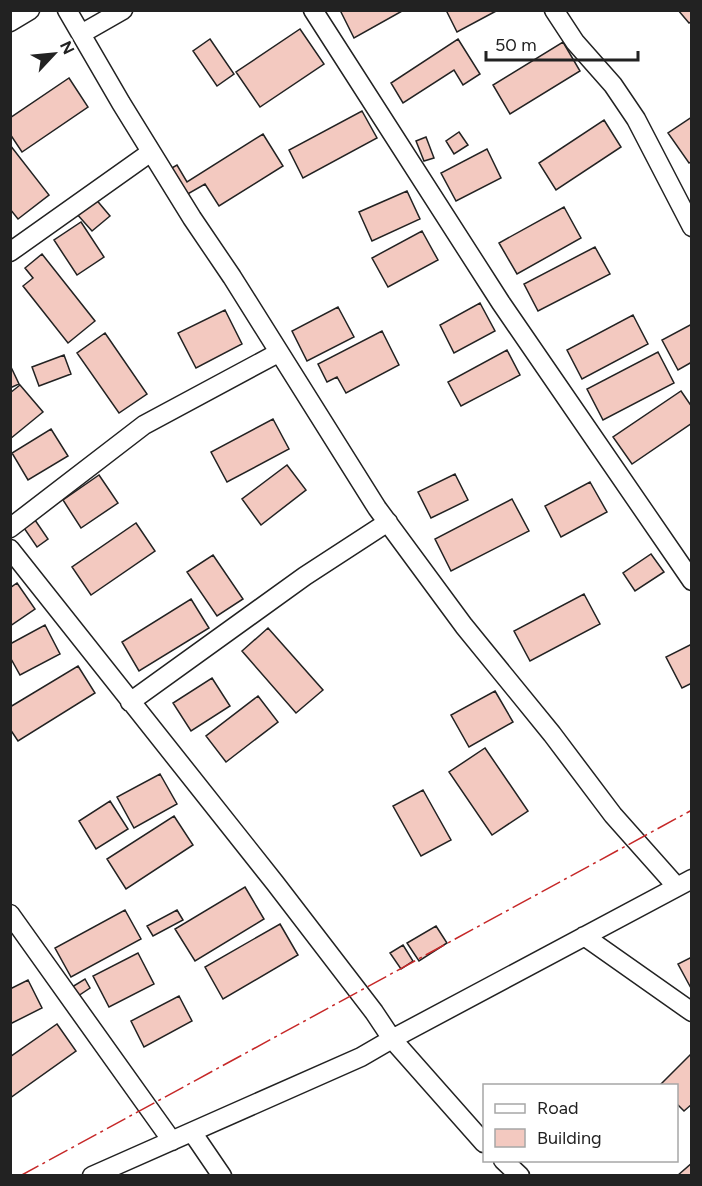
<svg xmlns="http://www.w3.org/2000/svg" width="702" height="1186" font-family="Figtree,sans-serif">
	<rect width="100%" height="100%" fill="#fff"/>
	<path fill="#f3c9c0" stroke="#222" stroke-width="1.5" d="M 340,10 L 404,10 L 354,38 Z
		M 446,10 L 498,10 L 457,32 Z
		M 678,10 L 692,10 L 692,21 L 689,23 Z
		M 300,29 L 324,64 L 260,107 L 236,72 Z
		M 210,39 L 234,74 L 217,86 L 193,51 Z
		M 458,39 L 480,74 L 463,85 L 454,70 L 403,103 L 391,83 Z
		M 563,42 L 580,71 L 510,114 L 493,85 Z
		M 69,78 L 88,107 L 22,152 L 10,134 L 10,118 Z
		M 362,111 L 377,138 L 303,178 L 289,150 Z
		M 692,117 L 692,161 L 689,163 L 668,133 Z
		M 604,120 L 621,147 L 556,190 L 539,163 Z
		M 459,132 L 468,145 L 454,154 L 446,141 Z
		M 263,134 L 283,166 L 219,206 L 205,184 L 186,195 L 170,169 L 177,165 L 187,182 Z
		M 426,137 L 434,158 L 424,161 L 416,141 Z
		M 10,145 L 49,195 L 18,219 L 10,209 Z
		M 487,149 L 501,178 L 456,201 L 441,173 Z
		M 407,191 L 420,219 L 372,241 L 359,212 Z
		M 94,197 L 110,216 L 92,231 L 76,213 Z
		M 564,207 L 581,238 L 517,274 L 499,243 Z
		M 81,222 L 104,257 L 77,275 L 54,240 Z
		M 422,231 L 438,260 L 388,287 L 372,258 Z
		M 595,247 L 610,274 L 538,311 L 524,284 Z
		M 42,254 L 95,321 L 68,343 L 23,286 L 33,278 L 25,268 Z
		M 480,303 L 495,331 L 454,353 L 440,325 Z
		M 338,307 L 354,337 L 307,361 L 292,331 Z
		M 225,310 L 242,344 L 196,368 L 178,333 Z
		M 633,315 L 648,344 L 582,379 L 567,350 Z
		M 692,324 L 692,362 L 678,370 L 662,340 Z
		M 382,331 L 399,365 L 346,393 L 337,377 L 327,382 L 318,364 Z
		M 105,333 L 147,394 L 119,413 L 77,353 Z
		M 507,350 L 520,375 L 461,406 L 448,382 Z
		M 658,352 L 674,383 L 603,420 L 587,389 Z
		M 64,355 L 71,374 L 39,386 L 32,367 Z
		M 10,365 L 19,384 L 10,388 Z
		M 20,385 L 43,412 L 10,439 L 10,393 Z
		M 681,391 L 692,407 L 692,423 L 632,464 L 613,437 Z
		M 273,419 L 289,449 L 227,482 L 211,452 Z
		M 51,429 L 68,456 L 28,480 L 12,453 Z
		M 287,465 L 306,490 L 261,525 L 242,499 Z
		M 455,474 L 468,500 L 431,518 L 418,492 Z
		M 99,475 L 118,503 L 81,528 L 63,500 Z
		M 590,482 L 607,512 L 561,537 L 545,506 Z
		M 512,499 L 529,531 L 451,571 L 435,539 Z
		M 35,520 L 48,539 L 37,547 L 24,528 Z
		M 136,523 L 155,551 L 91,595 L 72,567 Z
		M 651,554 L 664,572 L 635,591 L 623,573 Z
		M 213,555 L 243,599 L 217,616 L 187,572 Z
		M 17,583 L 35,609 L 10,626 L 10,588 Z
		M 584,594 L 600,624 L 530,661 L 514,631 Z
		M 191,599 L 209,628 L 139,671 L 122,642 Z
		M 45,625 L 60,654 L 20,675 L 10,657 L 10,644 Z
		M 268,628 L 323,690 L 296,713 L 242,651 Z
		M 692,644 L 692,683 L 682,688 L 666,657 Z
		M 78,666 L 95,693 L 18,741 L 10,729 L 10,707 Z
		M 212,678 L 230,706 L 191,731 L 173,703 Z
		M 495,691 L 513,722 L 469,747 L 451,715 Z
		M 258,696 L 278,722 L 226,762 L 206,736 Z
		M 485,748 L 528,811 L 492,835 L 449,772 Z
		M 160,774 L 177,804 L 134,828 L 117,797 Z
		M 423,790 L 451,840 L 421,856 L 393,806 Z
		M 110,801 L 128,829 L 96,849 L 79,821 Z
		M 174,816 L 193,845 L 126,889 L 107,859 Z
		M 245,887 L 264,919 L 195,961 L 175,929 Z
		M 125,910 L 141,939 L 71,977 L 55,948 Z
		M 177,910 L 183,920 L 153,936 L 147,926 Z
		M 280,924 L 298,955 L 223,999 L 205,967 Z
		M 436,926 L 447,943 L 419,961 L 407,943 Z
		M 403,945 L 413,961 L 401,969 L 390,953 Z
		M 138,953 L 154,984 L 109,1007 L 93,976 Z
		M 692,957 L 692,990 L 678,964 Z
		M 85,979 L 90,988 L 78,996 L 72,987 Z
		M 28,980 L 42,1008 L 10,1024 L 10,989 Z
		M 179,996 L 192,1021 L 144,1047 L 131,1021 Z
		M 57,1024 L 76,1051 L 10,1098 L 10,1057 Z
		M 690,1055 L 692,1057 L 692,1104 L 684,1111 L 676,1103 L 676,1086 L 659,1086 Z
		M 692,1163 L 692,1176 L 677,1176 Z"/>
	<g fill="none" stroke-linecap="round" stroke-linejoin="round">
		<g stroke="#222" stroke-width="21">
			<path id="street" d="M 67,10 L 121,103 L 192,218 L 232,277 L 377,508 L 464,626 L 552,734 L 613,815 L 677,887
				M 313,10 L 501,303 L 692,581
				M 554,10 L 575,42 L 613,85 L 636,119 L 692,227
				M 10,22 L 30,10
				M 81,34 L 123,10
				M 10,252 L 151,152
				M 10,528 L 144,425 L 278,353
				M 10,549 L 275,883 L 374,1012 L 392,1039 L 692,879
				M 130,702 L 305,576 L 388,522
				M 10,914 L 172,1141
				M 584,936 L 692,1012
				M 192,1132 L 222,1176
				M 503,1160 L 520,1176
				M 92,1176 L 361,1057 L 392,1039 L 484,1143"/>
		</g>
		<use href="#street" stroke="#fff" stroke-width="18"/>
		<path stroke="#c62828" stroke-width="1.5" stroke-dasharray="21 4.5 3 4.5" stroke-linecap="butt" d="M 20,1176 L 692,810"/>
	</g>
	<rect width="702" height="1186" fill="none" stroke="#222222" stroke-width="24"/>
	<rect x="483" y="1084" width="195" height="78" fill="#ffffff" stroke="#a7a7a7" stroke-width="1.5"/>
	<rect x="495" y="1104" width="30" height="9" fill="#ffffff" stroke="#a7a7a7" stroke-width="1.5"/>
	<text x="537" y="1114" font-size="18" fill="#222222">Road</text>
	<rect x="495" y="1129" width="30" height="18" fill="#f3c9c0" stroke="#a7a7a7" stroke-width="1.5"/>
	<text x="537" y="1144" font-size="18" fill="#222222">Building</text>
	<g transform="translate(54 54) rotate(64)" stroke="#ffffff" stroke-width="4.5" paint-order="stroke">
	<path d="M0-4.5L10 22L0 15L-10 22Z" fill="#222222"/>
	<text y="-9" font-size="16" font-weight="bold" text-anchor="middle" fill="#222222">N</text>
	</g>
	<path d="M486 51v9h152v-9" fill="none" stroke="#222222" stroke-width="3"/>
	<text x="495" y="51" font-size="18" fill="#222222" stroke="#ffffff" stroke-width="4.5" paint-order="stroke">50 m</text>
</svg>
